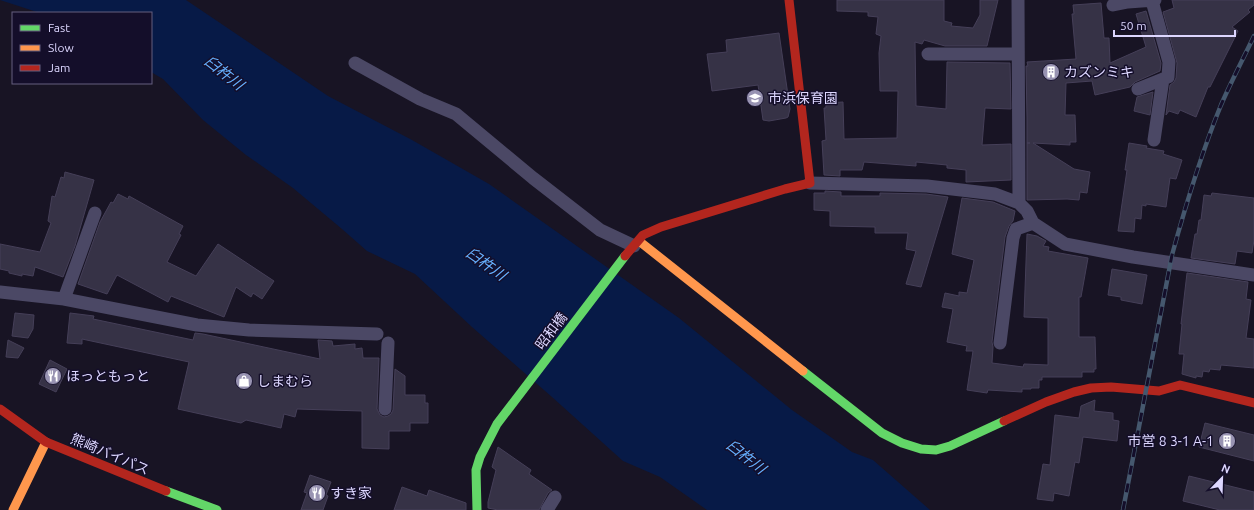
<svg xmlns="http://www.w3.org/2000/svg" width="1254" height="510" font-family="Ubuntu,'Noto Sans JP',sans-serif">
	<rect width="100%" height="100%" fill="#181424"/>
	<path fill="#071a47" d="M 0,0 L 186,0 L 328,96 L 412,140 L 489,184 L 679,318 L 792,410 L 852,452 L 873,460 L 930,510 L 707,510 L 660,477 L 623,461 L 552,397 L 472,327 L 415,274 L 367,251 L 342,229 L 293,188 L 246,155 L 203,120 L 163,79 L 151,72 L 151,13 L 40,13 Z"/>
	<path fill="#363246" stroke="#453f58" d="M 837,0 L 944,0 L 944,21 L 952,23 L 951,26 L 973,28 L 980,15 L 980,0 L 998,0 L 987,46 L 945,46 L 924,40 L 922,44 L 915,42 L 916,106 L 946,109 L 947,62 L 1010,63 L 1011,109 L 985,108 L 982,145 L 1011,144 L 1011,180 L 966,182 L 966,170 L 947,168 L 947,165 L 916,162 L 916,166 L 864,162 L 862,170 L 840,170 L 840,176 L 824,175 L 822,141 L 826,140 L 824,108 L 826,108 L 826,103 L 843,102 L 844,139 L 897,138 L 898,91 L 880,91 L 879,53 L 881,36 L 876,34 L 878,17 L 868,16 L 868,12 L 837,11 Z
		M 1172,0 L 1254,0 L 1254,5 L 1248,10 L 1250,12 L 1232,27 L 1238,31 L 1210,87 L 1208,87 L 1196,117 L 1180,110 L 1178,114 L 1169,111 L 1166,115 L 1170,85 L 1174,82 L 1176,78 L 1177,63 L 1163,12 L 1174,8 Z
		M 1101,3 L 1104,38 L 1109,38 L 1110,63 L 1146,47 L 1136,14 L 1146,11 L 1161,63 L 1160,71 L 1135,82 L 1130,87 L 1095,95 L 1092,81 L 1066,83 L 1065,115 L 1075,115 L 1076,142 L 1070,142 L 1070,145 L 1033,143 L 1074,169 L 1090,172 L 1087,193 L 1080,192 L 1079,200 L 1067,199 L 1027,200 L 1027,143 L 1030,143 L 1027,143 L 1027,118 L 1026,66 L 1028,66 L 1027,62 L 1076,59 L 1072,14 L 1074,14 L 1073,5 Z
		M 779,33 L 790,109 L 788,117 L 786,118 L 769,121 L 763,120 L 758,85 L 712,91 L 707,54 L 727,52 L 726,40 Z
		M 1153,92 L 1150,115 L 1134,111 L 1137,97 Z
		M 1129,143 L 1147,146 L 1146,148 L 1164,151 L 1163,154 L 1182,160 L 1176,179 L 1170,178 L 1166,207 L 1146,204 L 1146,206 L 1142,205 L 1141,219 L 1135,218 L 1134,232 L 1118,231 L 1127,170 L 1125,170 Z
		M 65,172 L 94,180 L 75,246 L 63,277 L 35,267 L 33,276 L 22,274 L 22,276 L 9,273 L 9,271 L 0,269 L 0,244 L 40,252 L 51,223 L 48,221 L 52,196 L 55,197 L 61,177 L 64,178 Z
		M 825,191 L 841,192 L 841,196 L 880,196 L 880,193 L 926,194 L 948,197 L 921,287 L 906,284 L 916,251 L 906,249 L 908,233 L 875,233 L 875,227 L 830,226 L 830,211 L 814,210 L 814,193 L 825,193 Z
		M 1212,193 L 1254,198 L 1254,240 L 1252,253 L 1237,251 L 1235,264 L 1191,258 L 1195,234 L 1197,234 L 1199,220 L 1201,220 L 1204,195 L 1211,196 Z
		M 118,194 L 128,199 L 129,196 L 183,226 L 179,234 L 181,235 L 167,262 L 196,276 L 218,244 L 274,281 L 262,299 L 253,293 L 251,297 L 236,287 L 224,317 L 171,296 L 168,302 L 117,275 L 107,294 L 78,284 L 100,222 L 111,202 L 113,203 Z
		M 962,198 L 993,202 L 1015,211 L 1013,221 L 1009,226 L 1005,237 L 992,342 L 993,347 L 992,363 L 1023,367 L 1024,364 L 1048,365 L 1048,318 L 1024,317 L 1027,234 L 1037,236 L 1046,241 L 1043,246 L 1049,247 L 1048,251 L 1088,258 L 1081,297 L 1079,297 L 1079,337 L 1095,337 L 1096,369 L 1094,369 L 1094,372 L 1082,372 L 1082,377 L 1042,377 L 1042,380 L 1039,380 L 1039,388 L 1031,388 L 1031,389 L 1022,389 L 1022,392 L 988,390 L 987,393 L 967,390 L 973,351 L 966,351 L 967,346 L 947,342 L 953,309 L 942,307 L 945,293 L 959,296 L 959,292 L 967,293 L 974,260 L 952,254 Z
		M 1112,269 L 1147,275 L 1142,304 L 1121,300 L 1121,297 L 1108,295 Z
		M 1187,273 L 1248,282 L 1246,299 L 1251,300 L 1246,338 L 1254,339 L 1254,368 L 1221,365 L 1220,370 L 1210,369 L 1209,372 L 1203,371 L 1202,377 L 1196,376 L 1196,378 L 1182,374 L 1184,354 L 1179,354 L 1182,324 L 1181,324 Z
		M 15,313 L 34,315 L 33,329 L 28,338 L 12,336 Z
		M 70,313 L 94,316 L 93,319 L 193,340 L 195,333 L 203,334 L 320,359 L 318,340 L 332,341 L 333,346 L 355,344 L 355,349 L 362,348 L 363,358 L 379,358 L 377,409 L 380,415 L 384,417 L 388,416 L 391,414 L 393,410 L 395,369 L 405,376 L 405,395 L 425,395 L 425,403 L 428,403 L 428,423 L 410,423 L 410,431 L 389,431 L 389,449 L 362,448 L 362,411 L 297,409 L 295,417 L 284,414 L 281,428 L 246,420 L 241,423 L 178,409 L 189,362 L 82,339 L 82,344 L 67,343 Z
		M 8,340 L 24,348 L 18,358 L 6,357 Z
		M 50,360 L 67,369 L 56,392 L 39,384 Z
		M 1095,400 L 1094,411 L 1113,413 L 1113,420 L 1119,421 L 1117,441 L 1083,437 L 1079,463 L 1075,462 L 1069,496 L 1054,493 L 1053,501 L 1037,499 L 1043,464 L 1050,465 L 1055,415 L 1079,418 L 1081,406 Z
		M 1205,423 L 1254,435 L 1254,461 L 1199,447 Z
		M 498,447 L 531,470 L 529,474 L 552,490 L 548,493 L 539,510 L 498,510 L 488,508 L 488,502 L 496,470 L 492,467 Z
		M 310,475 L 331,482 L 326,495 L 328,496 L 323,510 L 301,510 L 307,493 L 304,492 Z
		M 1189,476 L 1254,492 L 1254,510 L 1220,510 L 1183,501 Z
		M 402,487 L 427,496 L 429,490 L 466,503 L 466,510 L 394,510 Z"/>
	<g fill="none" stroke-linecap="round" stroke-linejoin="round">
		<path stroke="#4b4865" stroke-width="13" d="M 1018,0 L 1019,203
			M 1113,5 L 1128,2 L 1155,0
			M 928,54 L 1017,54
			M 355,63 L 420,99 L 456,114 L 533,178 L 600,230 L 634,246
			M 1138,89 L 1168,77 L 1169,62 L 1152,1
			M 1154,140 L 1163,79
			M 810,183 L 927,186 L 995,194 L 1019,203 L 1027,211 L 1033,223 L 1065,244 L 1133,257 L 1254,275
			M 0,292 L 64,299 L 197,325 L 249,330 L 377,334
			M 64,299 L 95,213
			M 1000,343 L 1013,238 L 1016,229 L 1033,223
			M 385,409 L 388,343
			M 547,510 L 555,497"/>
		<path stroke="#63d668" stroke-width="9" d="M 803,371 L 882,433 L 902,443 L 921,449 L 936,450 L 950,446 L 1004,421
			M 166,491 L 217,510
			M 477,510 L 476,470 L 480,457 L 497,424 L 625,256"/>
		<path stroke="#ff974d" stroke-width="9" d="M 639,241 L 803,371
			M 13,510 L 46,442"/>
		<path stroke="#b3261e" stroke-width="9" d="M 625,256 L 643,235 L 661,227 L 785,189 L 810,183 L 789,0
			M 0,409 L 46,442 L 166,491
			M 1004,421 L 1046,402 L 1074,392 L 1091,388 L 1111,387 L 1159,391 L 1180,385 L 1254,403"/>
		<g stroke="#45586e" stroke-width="4.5">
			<path id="rail" d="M 1123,510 L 1172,255 C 1186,204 1201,154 1221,105 C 1231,82 1243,59 1254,36"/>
		</g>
		<use href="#rail" stroke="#140e2a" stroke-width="3" stroke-dasharray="9" stroke-linecap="butt"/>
	</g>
	<defs>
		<g id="building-disc" transform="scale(0.9)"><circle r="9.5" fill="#9893b2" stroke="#140e2a"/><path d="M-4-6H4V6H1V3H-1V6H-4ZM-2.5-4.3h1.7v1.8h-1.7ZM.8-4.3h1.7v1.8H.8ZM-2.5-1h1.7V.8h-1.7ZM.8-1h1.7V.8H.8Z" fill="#fff"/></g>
		<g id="school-disc" transform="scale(0.9)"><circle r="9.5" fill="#9893b2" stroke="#140e2a"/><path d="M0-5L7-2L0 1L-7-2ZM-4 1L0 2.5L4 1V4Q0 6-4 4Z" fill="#fff"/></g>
		<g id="restaurant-disc" transform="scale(0.9)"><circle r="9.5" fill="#9893b2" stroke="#140e2a"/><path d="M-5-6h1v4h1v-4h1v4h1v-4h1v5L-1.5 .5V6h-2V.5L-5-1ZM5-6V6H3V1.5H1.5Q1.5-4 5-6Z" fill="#fff"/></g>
		<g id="shop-disc" transform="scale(0.9)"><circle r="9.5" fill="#9893b2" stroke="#140e2a"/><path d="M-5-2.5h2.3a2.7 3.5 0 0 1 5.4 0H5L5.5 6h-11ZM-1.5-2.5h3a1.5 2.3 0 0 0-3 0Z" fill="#fff"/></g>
	</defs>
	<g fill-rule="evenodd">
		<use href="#building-disc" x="1051" y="72"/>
		<use href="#school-disc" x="755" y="98"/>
		<use href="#restaurant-disc" x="53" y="376"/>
		<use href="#shop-disc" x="244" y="381"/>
		<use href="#building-disc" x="1227" y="441"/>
		<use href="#restaurant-disc" x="317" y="493"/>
	</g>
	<g text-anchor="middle" stroke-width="3" stroke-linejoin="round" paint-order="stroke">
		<g font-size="14" fill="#ddd7ff" stroke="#140e2a" text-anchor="start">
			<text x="1064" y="77">カズンミキ</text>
			<text x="768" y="103">市浜保育園</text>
			<text x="66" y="381">ほっともっと</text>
			<text x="257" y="386">しまむら</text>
			<text x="1214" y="446" text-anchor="end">市営 8 3-1 A-1</text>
			<text x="330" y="498">すき家</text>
		</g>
		<g font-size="14" fill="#ddd7ff" stroke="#140e2a">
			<text transform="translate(551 331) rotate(-53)" y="5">昭和橋</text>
			<text transform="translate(110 454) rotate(23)" y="5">熊崎バイパス</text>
		</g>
		<g font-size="15" font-style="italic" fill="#65b0ff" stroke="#140e2a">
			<text transform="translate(224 73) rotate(38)" y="5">臼杵川</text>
			<text transform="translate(486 264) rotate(35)" y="5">臼杵川</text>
			<text transform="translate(746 457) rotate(38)" y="5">臼杵川</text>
		</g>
	</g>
	<rect x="12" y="12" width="140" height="72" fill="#140e2a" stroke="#645e7f"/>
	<rect x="20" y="25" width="20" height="6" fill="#63d668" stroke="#645e7f"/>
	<text x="48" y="32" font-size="12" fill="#ddd7ff">Fast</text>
	<rect x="20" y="45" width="20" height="6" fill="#ff974d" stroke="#645e7f"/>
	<text x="48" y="52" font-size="12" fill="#ddd7ff">Slow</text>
	<rect x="20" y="65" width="20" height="6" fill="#b3261e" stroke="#645e7f"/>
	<text x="48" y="72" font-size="12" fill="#ddd7ff">Jam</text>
	<g transform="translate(1222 478) rotate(23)" stroke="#140e2a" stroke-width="3" paint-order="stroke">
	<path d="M0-3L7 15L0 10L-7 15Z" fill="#ddd7ff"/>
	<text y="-6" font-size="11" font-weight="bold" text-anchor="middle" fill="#ddd7ff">N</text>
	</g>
	<path d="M1114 30v6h121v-6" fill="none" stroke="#ddd7ff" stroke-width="2"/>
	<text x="1120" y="30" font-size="12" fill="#ddd7ff" stroke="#140e2a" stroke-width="3" paint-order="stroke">50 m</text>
</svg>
